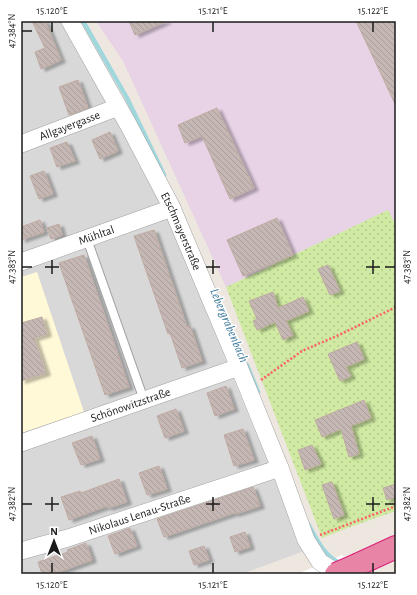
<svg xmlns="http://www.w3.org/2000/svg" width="417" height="595" font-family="'Alegreya Sans',sans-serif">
	<defs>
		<pattern id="garden-dots" width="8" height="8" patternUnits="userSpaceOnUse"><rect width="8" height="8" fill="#d0eaa3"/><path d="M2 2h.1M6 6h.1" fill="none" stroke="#b2c88c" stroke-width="1.8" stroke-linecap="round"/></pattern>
		<pattern id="building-back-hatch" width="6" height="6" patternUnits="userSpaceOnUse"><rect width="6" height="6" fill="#c5b8b4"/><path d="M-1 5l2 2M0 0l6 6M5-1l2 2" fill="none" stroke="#a99e9a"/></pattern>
		<filter id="shadow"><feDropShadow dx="4.5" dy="2.5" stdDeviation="1" flood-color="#0004"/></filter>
	</defs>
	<rect width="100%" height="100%" fill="#ede7e0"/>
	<path fill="#d9d8d8" d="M 21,21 L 72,21 L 161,202 L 304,551 L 242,574 L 21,574 Z"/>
	<path fill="#e7d2e6" d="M 96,21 L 396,21 L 396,226 L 388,210 L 226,287 L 123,61 Z"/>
	<path fill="#fff9d7" d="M 37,272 L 84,412 L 21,433 L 21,277 Z"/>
	<path fill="url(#garden-dots)" d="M 388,210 L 396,226 L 396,511 L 353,526 L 322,538 L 226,287 Z"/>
	<path fill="#fff" d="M 342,555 L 378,574 L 307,574 L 302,572 Z"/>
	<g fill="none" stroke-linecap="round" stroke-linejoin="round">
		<path stroke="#9fd7dd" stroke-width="4.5" d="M 83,21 L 127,98 L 164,175
			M 247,365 L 258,392
			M 308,524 C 318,541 322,554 341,564"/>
	</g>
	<path fill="url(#building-back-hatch)" stroke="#bfaba2" filter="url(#shadow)" d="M 32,21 L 45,21 L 61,60 L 41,69 L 35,52 L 45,48 Z
		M 129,21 L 167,21 L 135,35 Z
		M 356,21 L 396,21 L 396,106 Z
		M 78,80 L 88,108 L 69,115 L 59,87 Z
		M 217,108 L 254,188 L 230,199 L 202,136 L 185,143 L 178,125 Z
		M 110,132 L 118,151 L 100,159 L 92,140 Z
		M 67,142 L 75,161 L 57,167 L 50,148 Z
		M 44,171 L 53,194 L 39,199 L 30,176 Z
		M 277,218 L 293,255 L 243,276 L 227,240 Z
		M 40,220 L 44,232 L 21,240 L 21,227 Z
		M 59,224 L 62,235 L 51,239 L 47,228 Z
		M 154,230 L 187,327 L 190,326 L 202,361 L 182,368 L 170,333 L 168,334 L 134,236 Z
		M 84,255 L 129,387 L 105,395 L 59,263 Z
		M 328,265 L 340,291 L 330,295 L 318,269 Z
		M 273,292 L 278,308 L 303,297 L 309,311 L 286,321 L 293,335 L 283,340 L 275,322 L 257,330 L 253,321 L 257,319 L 249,301 Z
		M 42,317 L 47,334 L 34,338 L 46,373 L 21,381 L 21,323 Z
		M 357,342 L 364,359 L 346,367 L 351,376 L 340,381 L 328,354 Z
		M 226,386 L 234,409 L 215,416 L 207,393 Z
		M 364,400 L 371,418 L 351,426 L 359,454 L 349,457 L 341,429 L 322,437 L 315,420 Z
		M 176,409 L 184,431 L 165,438 L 157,416 Z
		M 243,429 L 254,460 L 234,466 L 224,435 Z
		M 92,436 L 100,459 L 81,465 L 72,443 Z
		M 312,445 L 321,464 L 305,470 L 298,450 Z
		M 159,466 L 167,489 L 147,495 L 139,473 Z
		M 119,479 L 127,502 L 108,508 L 107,506 L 69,520 L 61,497 L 80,491 L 81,493 Z
		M 332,482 L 344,515 L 334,519 L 322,485 Z
		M 396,484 L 396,497 L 387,500 L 383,488 Z
		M 253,487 L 260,506 L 235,514 L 234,513 L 164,537 L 157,519 Z
		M 130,528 L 137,546 L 115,554 L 108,536 Z
		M 245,532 L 250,547 L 235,552 L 230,537 Z
		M 86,543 L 92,560 L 53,574 L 42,574 L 38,562 L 68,552 L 67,550 Z
		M 204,546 L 209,560 L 194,565 L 189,551 Z"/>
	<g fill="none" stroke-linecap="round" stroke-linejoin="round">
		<g stroke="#a2a2a2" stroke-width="10">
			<path id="service" d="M 87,239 L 144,400"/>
		</g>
		<g stroke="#a2a2a2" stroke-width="18">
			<g id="minor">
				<path id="s1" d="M 70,21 L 129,126 L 172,208 L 239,367 L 280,468 L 306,540 L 320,562 L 339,574"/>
				<path id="s2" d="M 21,144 L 118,107"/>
				<path id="s3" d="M 21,262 L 172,208"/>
				<path id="s4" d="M 21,443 L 239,367"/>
				<path id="s5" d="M 21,551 L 68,538 L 280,468"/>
			</g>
		</g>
		<g stroke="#da1f79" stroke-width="24">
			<path id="motorway" d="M 359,564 L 396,547"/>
		</g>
		<path stroke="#fd6167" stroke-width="2.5" stroke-dasharray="2 2" stroke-linecap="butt" d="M 261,380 L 302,351 L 339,335 L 396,307
			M 320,535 L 396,506"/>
		<use href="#service" stroke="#fff" stroke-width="8"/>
		<use href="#minor" stroke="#fff" stroke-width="17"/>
		<use href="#motorway" stroke="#e884a5" stroke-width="22"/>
		<g stroke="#da1f79" stroke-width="24" stroke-linecap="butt">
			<path id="motorway-bridge" d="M 336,574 L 359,564"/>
		</g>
		<use href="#motorway-bridge" stroke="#e884a5" stroke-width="22"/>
	</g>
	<path fill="none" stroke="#1b1b1b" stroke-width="1.5" d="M 52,22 L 52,32M 213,22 L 213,32M 373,22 L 373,32M 22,31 L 32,31M 52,260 L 52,274M 213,260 L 213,274M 373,260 L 373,274M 22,267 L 32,267M 45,267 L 59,267M 206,267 L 220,267M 366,267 L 380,267M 385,267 L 395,267M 52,497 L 52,511M 213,497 L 213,511M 373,497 L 373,511M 22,504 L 32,504M 45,504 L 59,504M 206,504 L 220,504M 366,504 L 380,504M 385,504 L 395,504M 52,563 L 52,573M 213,563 L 213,573M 373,563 L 373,573"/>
	<g text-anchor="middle" stroke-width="3" stroke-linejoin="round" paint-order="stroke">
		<g font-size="12" fill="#1b1b1b" stroke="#fff">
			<text dy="4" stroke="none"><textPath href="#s2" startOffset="52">Allgayergasse</textPath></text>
			<text dy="4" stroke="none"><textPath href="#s1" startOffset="238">Etschmayerstraße</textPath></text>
			<text dy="4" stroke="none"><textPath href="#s3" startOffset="80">Mühltal</textPath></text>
			<text dy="4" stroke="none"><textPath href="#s4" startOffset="116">Schönowitzstraße</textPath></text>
			<text dy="4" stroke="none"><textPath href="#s5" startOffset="124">Nikolaus Lenau-Straße</textPath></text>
		</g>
		<g font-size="13" font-style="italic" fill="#417c9c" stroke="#fff">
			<text transform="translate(230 325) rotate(67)" y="5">Lebergrabenbach</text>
		</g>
	</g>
	<rect width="417" height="595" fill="none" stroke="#ffffff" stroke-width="44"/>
	<g transform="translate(54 541)" stroke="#ffffff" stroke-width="3" paint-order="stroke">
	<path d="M0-3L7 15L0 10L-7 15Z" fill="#1b1b1b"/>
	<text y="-6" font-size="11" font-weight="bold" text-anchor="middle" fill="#1b1b1b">N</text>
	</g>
	<rect x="22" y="22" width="373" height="551" fill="none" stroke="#1b1b1b" stroke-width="1.5"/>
	<g font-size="10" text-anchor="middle" fill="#1b1b1b">
		<text x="52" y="14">15.120°E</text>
		<text x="213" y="14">15.121°E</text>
		<text x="373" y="14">15.122°E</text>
		<text transform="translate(11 31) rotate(-90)" y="4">47.384°N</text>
		<text transform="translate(11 267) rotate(-90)" y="4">47.383°N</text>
		<text transform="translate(406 267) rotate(-90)" y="4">47.383°N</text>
		<text transform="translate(11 504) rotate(-90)" y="4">47.382°N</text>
		<text transform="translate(406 504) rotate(-90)" y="4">47.382°N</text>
		<text x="52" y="588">15.120°E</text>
		<text x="213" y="588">15.121°E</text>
		<text x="373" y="588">15.122°E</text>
	</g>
</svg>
